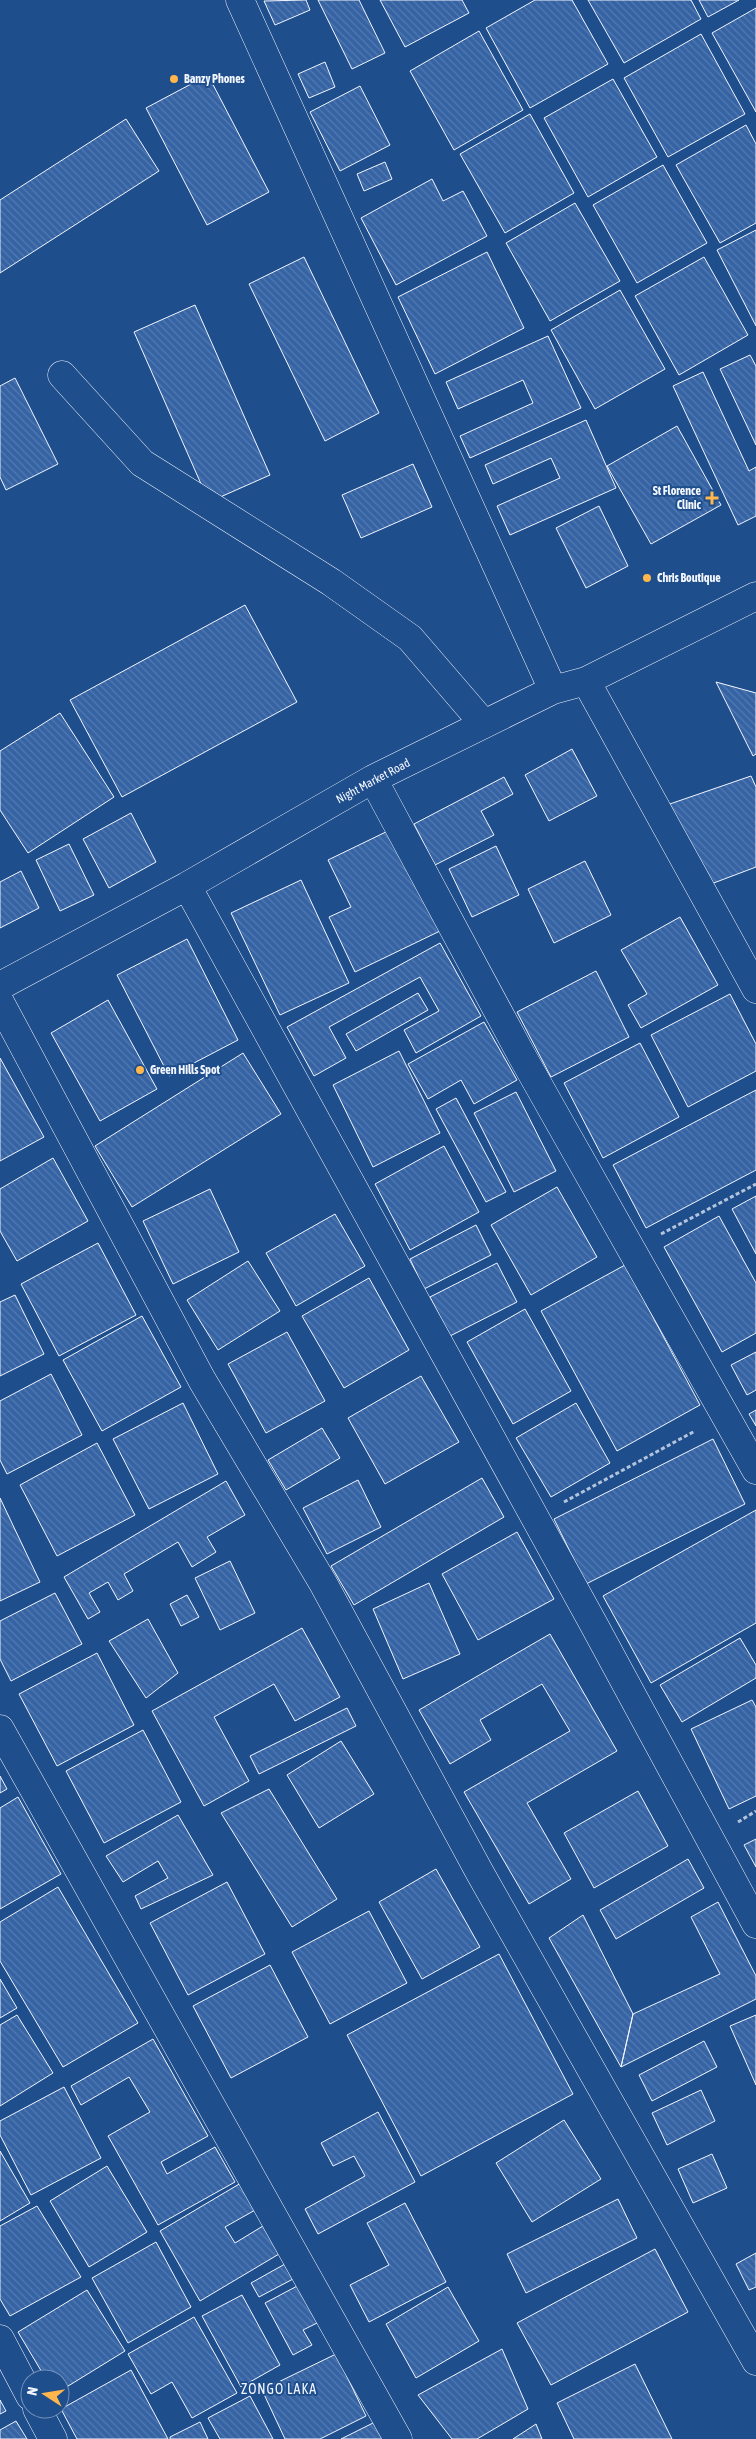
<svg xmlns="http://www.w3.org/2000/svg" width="756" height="2439" font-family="'Asap Condensed',sans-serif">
	<defs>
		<pattern id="building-back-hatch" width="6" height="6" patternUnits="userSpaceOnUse" patternTransform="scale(1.25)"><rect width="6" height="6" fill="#3563a3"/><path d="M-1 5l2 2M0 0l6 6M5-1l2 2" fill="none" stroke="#537ab1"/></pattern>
	</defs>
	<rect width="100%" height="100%" fill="#1f4e8c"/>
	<path fill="url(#building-back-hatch)" stroke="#f2f6ff" d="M 306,0 L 310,10 L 275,25 L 264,1 Z
		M 318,0 L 359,0 L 385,53 L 352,69 Z
		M 380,0 L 462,0 L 469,13 L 405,47 Z
		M 535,0 L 572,0 L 608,64 L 530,108 L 486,28 Z
		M 588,0 L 691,0 L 701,19 L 624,63 Z
		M 699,0 L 739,0 L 708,17 Z
		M 756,8 L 756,112 L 712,33 Z
		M 479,31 L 523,110 L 454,150 L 410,71 Z
		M 701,34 L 745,114 L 668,157 L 624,78 Z
		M 325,62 L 335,87 L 309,98 L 298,74 Z
		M 208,75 L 269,192 L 207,225 L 146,108 Z
		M 613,79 L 657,157 L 588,197 L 544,118 Z
		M 360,86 L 390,145 L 340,171 L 310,112 Z
		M 530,114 L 574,193 L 505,233 L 460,154 Z
		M 126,119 L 159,171 L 0,273 L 0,200 Z
		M 746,125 L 756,144 L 756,223 L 720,243 L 676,165 Z
		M 385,162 L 392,179 L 364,191 L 357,174 Z
		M 663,165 L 707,243 L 637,283 L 593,205 Z
		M 432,179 L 443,201 L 463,191 L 487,236 L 396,285 L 361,218 Z
		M 575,203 L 620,281 L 550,321 L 506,243 Z
		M 756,230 L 756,326 L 717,250 Z
		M 487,252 L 524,328 L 435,374 L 398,297 Z
		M 304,257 L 379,413 L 325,441 L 249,284 Z
		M 704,257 L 748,335 L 679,375 L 635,296 Z
		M 620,290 L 665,369 L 595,409 L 551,330 Z
		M 195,305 L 270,475 L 209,502 L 134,332 Z
		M 548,336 L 581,408 L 470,458 L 460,436 L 533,403 L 523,380 L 458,409 L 446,382 Z
		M 750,355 L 756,366 L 756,445 L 720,369 Z
		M 703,372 L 749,471 L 756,467 L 756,516 L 738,525 L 673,386 Z
		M 15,378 L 58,464 L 6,490 L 0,477 L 0,386 Z
		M 586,420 L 616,488 L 510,535 L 497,506 L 560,478 L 551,458 L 493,484 L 485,465 Z
		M 677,426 L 721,505 L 651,544 L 607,466 Z
		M 413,464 L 432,507 L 361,538 L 342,495 Z
		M 599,506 L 628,566 L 586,588 L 556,528 Z
		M 245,605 L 297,702 L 122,797 L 70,700 Z
		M 716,682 L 756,693 L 756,754 L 753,756 Z
		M 60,713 L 114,797 L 28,853 L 0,810 L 0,751 Z
		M 572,749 L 597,796 L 549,821 L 525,775 Z
		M 751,776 L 756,787 L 756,867 L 711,884 L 664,806 Z
		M 504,777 L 513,794 L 481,811 L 494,835 L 435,865 L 414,824 Z
		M 131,813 L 156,862 L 109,888 L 83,839 Z
		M 392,829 L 440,931 L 355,972 L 329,917 L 351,907 L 328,860 Z
		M 69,844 L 94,895 L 60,911 L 36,860 Z
		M 496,846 L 519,895 L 472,917 L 449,869 Z
		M 585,861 L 611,915 L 554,943 L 528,889 Z
		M 21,871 L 39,908 L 0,928 L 0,882 Z
		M 301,880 L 349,983 L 280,1015 L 231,913 Z
		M 680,917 L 718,985 L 641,1028 L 628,1005 L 647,994 L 621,950 Z
		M 187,939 L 238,1040 L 169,1076 L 117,975 Z
		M 440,943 L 481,1016 L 416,1053 L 404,1030 L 439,1011 L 420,977 L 329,1027 L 346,1058 L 314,1076 L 287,1027 Z
		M 596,971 L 629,1037 L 551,1077 L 517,1012 Z
		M 418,993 L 428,1010 L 356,1051 L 346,1034 Z
		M 730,994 L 756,1044 L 756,1071 L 688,1107 L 651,1035 Z
		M 108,1000 L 157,1089 L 100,1121 L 51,1033 Z
		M 484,1022 L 517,1080 L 474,1104 L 461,1080 L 428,1099 L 408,1064 Z
		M 640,1043 L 679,1117 L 603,1158 L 564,1083 Z
		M 399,1051 L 440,1133 L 373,1167 L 333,1085 Z
		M 243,1053 L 281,1114 L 132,1207 L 95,1146 Z
		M 0,1058 L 44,1137 L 0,1161 Z
		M 756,1090 L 756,1170 L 646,1228 L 613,1165 Z
		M 516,1092 L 556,1171 L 514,1192 L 474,1113 Z
		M 456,1098 L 506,1192 L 486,1202 L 436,1109 Z
		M 444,1146 L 479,1212 L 410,1250 L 375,1184 Z
		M 53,1158 L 88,1221 L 17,1261 L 0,1231 L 0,1189 Z
		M 557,1187 L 597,1257 L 531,1295 L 491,1225 Z
		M 210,1189 L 239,1252 L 173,1284 L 143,1221 Z
		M 756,1196 L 756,1254 L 732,1209 Z
		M 335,1214 L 365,1266 L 296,1306 L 266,1253 Z
		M 719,1216 L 756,1283 L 756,1333 L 722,1352 L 664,1247 Z
		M 476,1225 L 491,1255 L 424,1289 L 410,1259 Z
		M 98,1243 L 136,1315 L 59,1356 L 21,1284 Z
		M 248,1261 L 280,1311 L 218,1350 L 187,1300 Z
		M 497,1263 L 517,1302 L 450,1336 L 430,1297 Z
		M 625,1265 L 700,1405 L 617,1451 L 541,1311 Z
		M 369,1278 L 409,1350 L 344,1388 L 302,1316 Z
		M 15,1295 L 44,1354 L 0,1376 L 0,1302 Z
		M 525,1309 L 571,1391 L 513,1424 L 467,1342 Z
		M 142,1316 L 181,1387 L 102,1431 L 63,1360 Z
		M 287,1332 L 325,1401 L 266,1433 L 228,1364 Z
		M 756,1352 L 756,1390 L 747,1395 L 731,1365 Z
		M 51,1374 L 82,1435 L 7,1474 L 0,1460 L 0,1401 Z
		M 421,1376 L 459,1442 L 385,1484 L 348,1418 Z
		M 183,1403 L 218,1474 L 149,1509 L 113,1439 Z
		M 576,1403 L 610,1463 L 551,1497 L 516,1438 Z
		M 756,1410 L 756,1426 L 749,1414 Z
		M 322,1428 L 340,1458 L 286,1490 L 268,1460 Z
		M 713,1439 L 745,1504 L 586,1584 L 554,1519 Z
		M 97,1443 L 135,1515 L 57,1556 L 20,1485 Z
		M 482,1478 L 504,1517 L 354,1605 L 331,1566 Z
		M 358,1480 L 381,1527 L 327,1554 L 303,1508 Z
		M 226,1481 L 245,1515 L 207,1537 L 216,1552 L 192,1567 L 178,1542 L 124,1574 L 133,1591 L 118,1600 L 108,1582 L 89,1593 L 100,1612 L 88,1619 L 64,1577 Z
		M 0,1498 L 40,1582 L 0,1601 Z
		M 756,1510 L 756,1623 L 651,1683 L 603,1596 Z
		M 517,1532 L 554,1599 L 478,1640 L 442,1574 Z
		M 230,1561 L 255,1613 L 220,1630 L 195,1578 Z
		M 429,1583 L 460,1654 L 403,1679 L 373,1609 Z
		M 55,1593 L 82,1644 L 11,1681 L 0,1659 L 0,1621 Z
		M 187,1595 L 199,1617 L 181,1626 L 170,1604 Z
		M 148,1619 L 178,1673 L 146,1698 L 109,1641 Z
		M 302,1628 L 340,1697 L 295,1721 L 274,1684 L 214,1717 L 249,1781 L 204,1806 L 152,1711 Z
		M 550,1634 L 617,1751 L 527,1803 L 571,1879 L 529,1904 L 464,1792 L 570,1731 L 542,1684 L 480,1720 L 491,1740 L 450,1764 L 419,1710 Z
		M 740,1638 L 756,1665 L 756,1678 L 682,1722 L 660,1685 Z
		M 97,1653 L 134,1725 L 57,1766 L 19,1694 Z
		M 752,1700 L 756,1707 L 756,1796 L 729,1809 L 691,1729 Z
		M 347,1708 L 356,1726 L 259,1774 L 250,1756 Z
		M 143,1730 L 181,1802 L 104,1843 L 66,1771 Z
		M 341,1741 L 374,1794 L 319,1828 L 287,1775 Z
		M 0,1776 L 7,1789 L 0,1793 Z
		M 269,1789 L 337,1899 L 292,1927 L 221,1813 Z
		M 638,1791 L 668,1846 L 594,1888 L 564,1833 Z
		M 18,1797 L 61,1874 L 0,1909 L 0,1808 Z
		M 178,1815 L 213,1875 L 141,1909 L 135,1896 L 168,1878 L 158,1861 L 123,1882 L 106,1856 Z
		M 756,1839 L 756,1867 L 744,1845 Z
		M 688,1859 L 704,1888 L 616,1939 L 600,1910 Z
		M 436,1869 L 480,1947 L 422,1979 L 379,1902 Z
		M 227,1882 L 265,1954 L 188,1995 L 150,1923 Z
		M 58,1887 L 138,2023 L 63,2067 L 0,1961 L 0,1922 Z
		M 718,1902 L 756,1976 L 756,1999 L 621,2067 L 633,2014 L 720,1974 L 691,1917 Z
		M 369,1911 L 407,1983 L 330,2024 L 292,1952 Z
		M 583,1915 L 633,2014 L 621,2067 L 549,1938 Z
		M 499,1954 L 573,2094 L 421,2176 L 347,2035 Z
		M 270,1965 L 308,2037 L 231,2078 L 193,2006 Z
		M 0,1979 L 17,2008 L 0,2018 Z
		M 17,2015 L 53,2073 L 0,2106 L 0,2025 Z
		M 756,2015 L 756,2085 L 730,2026 Z
		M 153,2039 L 208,2136 L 161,2162 L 167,2174 L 215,2147 L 235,2182 L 158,2225 L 108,2136 L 150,2112 L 129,2077 L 81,2105 L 71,2086 Z
		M 704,2041 L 717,2067 L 652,2101 L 639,2075 Z
		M 64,2087 L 101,2158 L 31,2195 L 0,2135 L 0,2121 Z
		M 701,2090 L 715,2121 L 667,2145 L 652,2113 Z
		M 378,2112 L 415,2182 L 318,2234 L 305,2209 L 365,2176 L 354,2156 L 333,2166 L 321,2143 Z
		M 564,2120 L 601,2179 L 532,2222 L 496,2163 Z
		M 0,2151 L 30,2203 L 0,2221 Z
		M 712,2154 L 727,2188 L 693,2203 L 678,2169 Z
		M 107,2166 L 147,2232 L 89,2267 L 50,2201 Z
		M 241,2183 L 257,2209 L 225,2227 L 235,2243 L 263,2226 L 279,2254 L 200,2301 L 160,2231 Z
		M 618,2199 L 637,2238 L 526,2293 L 507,2254 Z
		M 405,2203 L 446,2282 L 369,2322 L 350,2285 L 389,2265 L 367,2223 Z
		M 37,2206 L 81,2277 L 10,2316 L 0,2299 L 0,2226 Z
		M 156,2242 L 191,2307 L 128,2343 L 92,2278 Z
		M 655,2249 L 688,2312 L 551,2385 L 517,2323 Z
		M 756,2253 L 756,2287 L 749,2290 L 736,2264 Z
		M 285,2264 L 293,2279 L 259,2297 L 251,2283 Z
		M 301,2284 L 321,2321 L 303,2330 L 312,2345 L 293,2355 L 265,2303 Z
		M 448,2287 L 479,2341 L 416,2378 L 386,2324 Z
		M 87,2290 L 125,2351 L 60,2391 L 60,2379 L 46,2379 L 18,2332 Z
		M 242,2295 L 280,2365 L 241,2387 L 202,2316 Z
		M 194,2317 L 237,2393 L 192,2418 L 172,2382 L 151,2394 L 128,2354 Z
		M 502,2349 L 528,2409 L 477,2439 L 452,2439 L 418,2395 Z
		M 336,2354 L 366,2416 L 320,2439 L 285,2439 L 262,2390 Z
		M 635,2364 L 672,2439 L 574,2439 L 557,2403 Z
		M 131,2370 L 168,2439 L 77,2439 L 61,2409 Z
		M 250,2396 L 273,2439 L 220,2439 L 208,2418 Z
		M 0,2400 L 6,2411 L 0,2414 Z
		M 16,2421 L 27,2439 L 0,2439 L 0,2430 Z
		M 200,2422 L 208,2439 L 170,2439 L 170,2437 Z
		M 375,2422 L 384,2439 L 341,2439 Z
		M 536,2424 L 542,2439 L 513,2439 Z"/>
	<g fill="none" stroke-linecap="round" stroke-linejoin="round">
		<g stroke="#f2f6ff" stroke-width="29">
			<path id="minor" d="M 240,0 L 553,690
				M 62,375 L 142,463 L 331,582 L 410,638 L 484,724
				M 586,681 L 756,989
				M 373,779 L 522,1056 L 756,1470
				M 187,886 L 593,1623 L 756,1924
				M 0,986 L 187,886 L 373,779 L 553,690 L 586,681 L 756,596
				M 0,1002 L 202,1380 L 323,1583 L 480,1873 L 756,2361
				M 0,1729 L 398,2439
				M 0,2339 L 30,2396
				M 37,2409 L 53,2439"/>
		</g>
		<path stroke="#b3c4dc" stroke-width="3" stroke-dasharray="4 2.5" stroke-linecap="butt" d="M 661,1234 L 756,1184
			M 564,1502 L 695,1431
			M 738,1822 L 756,1811"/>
		<use href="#minor" stroke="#1f4e8c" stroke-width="28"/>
	</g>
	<g fill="#ffb74d" stroke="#1f4e8c" stroke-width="2">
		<circle cx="174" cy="79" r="5"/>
		<path d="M709.5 490.5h5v5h5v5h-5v5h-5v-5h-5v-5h5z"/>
		<circle cx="647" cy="578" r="5"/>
		<circle cx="140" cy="1070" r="5"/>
	</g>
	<g text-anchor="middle" stroke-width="4" stroke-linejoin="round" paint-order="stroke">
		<g font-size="12" font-weight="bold" fill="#f2f6ff" stroke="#1f4e8c" text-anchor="start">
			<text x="184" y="83">Banzy Phones</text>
			<text x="701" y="495" text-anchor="end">St Florence<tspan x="701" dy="14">Clinic</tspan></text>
			<text x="657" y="582">Chris Boutique</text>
			<text x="150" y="1074">Green Hills Spot</text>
		</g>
		<g font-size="12" fill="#f2f6ff" stroke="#1f4e8c">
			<text transform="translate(373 781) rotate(-28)" y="4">Night Market Road</text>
		</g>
		<g font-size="14" letter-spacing="1" fill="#f2f6ff" stroke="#1f4e8c">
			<text x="279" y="2394">ZONGO LAKA</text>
		</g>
	</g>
	<g transform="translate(45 2394) rotate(282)"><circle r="24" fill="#1f4e8c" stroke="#7391ba"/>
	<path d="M0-4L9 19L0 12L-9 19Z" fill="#ffb74d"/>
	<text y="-8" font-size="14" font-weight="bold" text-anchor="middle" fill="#f2f6ff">N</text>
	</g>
</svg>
